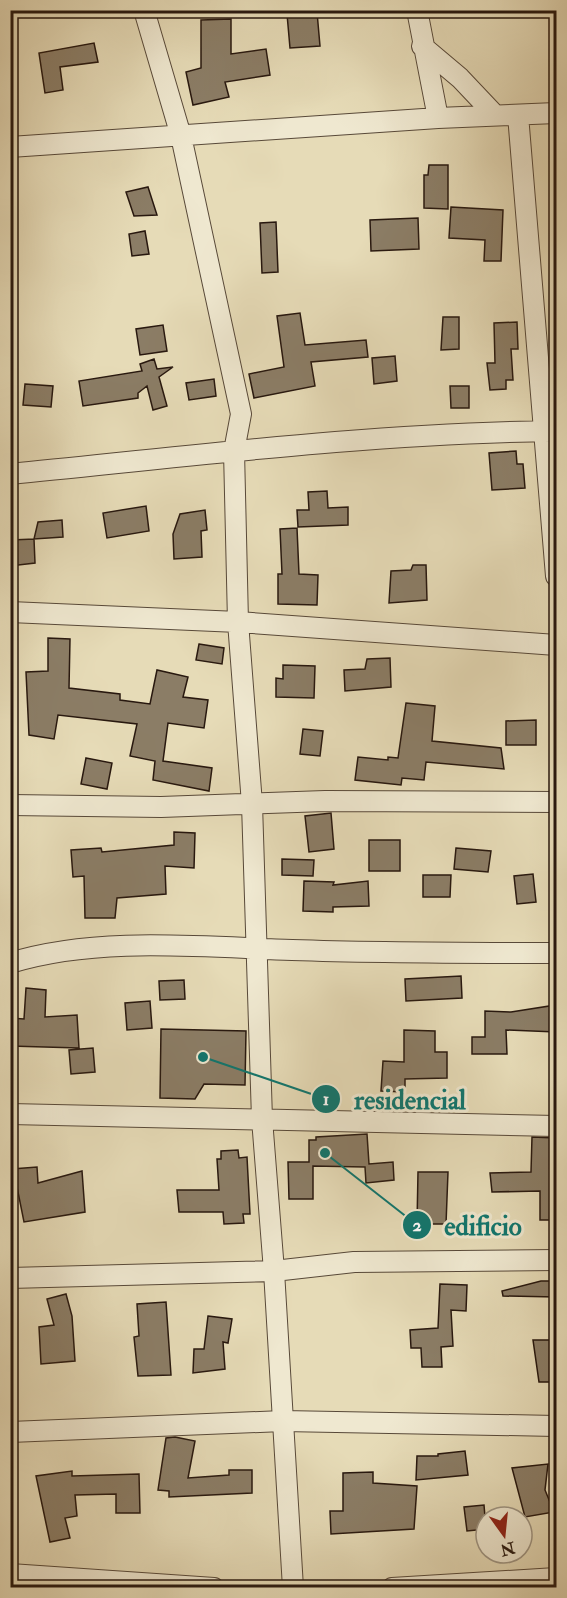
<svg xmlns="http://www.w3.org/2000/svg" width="567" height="1598" font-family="'IM FELL Double Pica',serif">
	<rect width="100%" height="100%" fill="#e6dbb7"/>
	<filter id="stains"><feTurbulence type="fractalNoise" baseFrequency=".00333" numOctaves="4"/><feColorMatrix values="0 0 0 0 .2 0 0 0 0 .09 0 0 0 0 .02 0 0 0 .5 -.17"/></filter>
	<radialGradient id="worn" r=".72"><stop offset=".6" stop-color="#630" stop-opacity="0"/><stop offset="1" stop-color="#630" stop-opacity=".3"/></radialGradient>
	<path fill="#8b7d66" stroke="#28180f" stroke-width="1.5" d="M 317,12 L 320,46 L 290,48 L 287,14 Z
		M 231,19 L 231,54 L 266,49 L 270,75 L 225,82 L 229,97 L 193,105 L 186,72 L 201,68 L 201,20 Z
		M 94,43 L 98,62 L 60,67 L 63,90 L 45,93 L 39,53 Z
		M 429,165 L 448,165 L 448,209 L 424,208 L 424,175 L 428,175 Z
		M 148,187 L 157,215 L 134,216 L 126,192 Z
		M 451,207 L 503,210 L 501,261 L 484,261 L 485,240 L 449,238 Z
		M 418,218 L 419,249 L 371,251 L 370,220 Z
		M 276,222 L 278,272 L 262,273 L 260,223 Z
		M 145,231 L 149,254 L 132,256 L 129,234 Z
		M 300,313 L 305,345 L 366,340 L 368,357 L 311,362 L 315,386 L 254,398 L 249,374 L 284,367 L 277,316 Z
		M 443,317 L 459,317 L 459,349 L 441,350 Z
		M 517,322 L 518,349 L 511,349 L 513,380 L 506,380 L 506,389 L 490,390 L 487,363 L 495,363 L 494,323 Z
		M 163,325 L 167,351 L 140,355 L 136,329 Z
		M 395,356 L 397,381 L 374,384 L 372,358 Z
		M 154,359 L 157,369 L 173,367 L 159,377 L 167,406 L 153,410 L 147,386 L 138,393 L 138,398 L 83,406 L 79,381 L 142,371 L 140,364 Z
		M 214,379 L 216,396 L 189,400 L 186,383 Z
		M 25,384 L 53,386 L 51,407 L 23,405 Z
		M 450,386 L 469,386 L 469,408 L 451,408 Z
		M 516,451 L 517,464 L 523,464 L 525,488 L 492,490 L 489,453 Z
		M 327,491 L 328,508 L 348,507 L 348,525 L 298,527 L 297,510 L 309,510 L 308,492 Z
		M 146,506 L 149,531 L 107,538 L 103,513 Z
		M 205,510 L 207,530 L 201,531 L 202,557 L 174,559 L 173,534 L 180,514 Z
		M 62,520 L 63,537 L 34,539 L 38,522 Z
		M 297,528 L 299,574 L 318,575 L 317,605 L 278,604 L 278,574 L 282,574 L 280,529 Z
		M 34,539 L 35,563 L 10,566 L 11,540 Z
		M 413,565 L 426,565 L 427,600 L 389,603 L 391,571 L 411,570 Z
		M 48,638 L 70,639 L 69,688 L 120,694 L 120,700 L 150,704 L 157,670 L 188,677 L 183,697 L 208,700 L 204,728 L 168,723 L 163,761 L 212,768 L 209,791 L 153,780 L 155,761 L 130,756 L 137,724 L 58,715 L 54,739 L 29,735 L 26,672 L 48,671 Z
		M 199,644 L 224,648 L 222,664 L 196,660 Z
		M 390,658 L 391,687 L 345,691 L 344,670 L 365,669 L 367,659 Z
		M 283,665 L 315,666 L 314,698 L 276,697 L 276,678 L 283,679 Z
		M 406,703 L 435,706 L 432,741 L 501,748 L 504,769 L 426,762 L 424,780 L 402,778 L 401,785 L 355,780 L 358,757 L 388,760 L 388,757 L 398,758 Z
		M 536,720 L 536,745 L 506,745 L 506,721 Z
		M 303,729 L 323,731 L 320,756 L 300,754 Z
		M 86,758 L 112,763 L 107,789 L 81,784 Z
		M 331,813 L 334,849 L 309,852 L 305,816 Z
		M 174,832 L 195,833 L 194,868 L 165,866 L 166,894 L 117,898 L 115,918 L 85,918 L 84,876 L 73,877 L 71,850 L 101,848 L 102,852 L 174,845 Z
		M 369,840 L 400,840 L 400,871 L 369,871 Z
		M 456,848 L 491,851 L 488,872 L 454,869 Z
		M 282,859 L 314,860 L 313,876 L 282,875 Z
		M 533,874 L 536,902 L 517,904 L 514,876 Z
		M 423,875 L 451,875 L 450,897 L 423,897 Z
		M 304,881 L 334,882 L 333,885 L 368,881 L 369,906 L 333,907 L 333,912 L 303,911 Z
		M 461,976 L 462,998 L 406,1001 L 405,979 Z
		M 184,980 L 185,999 L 160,1000 L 159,981 Z
		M 26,988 L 46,990 L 45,1017 L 77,1015 L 79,1048 L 10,1046 L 10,1018 L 24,1019 Z
		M 150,1001 L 152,1028 L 127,1030 L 125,1003 Z
		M 556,1005 L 556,1032 L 506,1030 L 507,1054 L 472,1054 L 472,1037 L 485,1037 L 485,1011 L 511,1012 Z
		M 161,1029 L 246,1031 L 245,1085 L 204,1084 L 195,1099 L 160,1098 Z
		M 404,1030 L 435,1031 L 435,1052 L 447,1052 L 447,1078 L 405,1079 L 405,1092 L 381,1091 L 383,1061 L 404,1062 Z
		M 93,1048 L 95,1072 L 71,1074 L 69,1050 Z
		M 367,1134 L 369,1164 L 393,1162 L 394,1180 L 366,1183 L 365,1167 L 313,1166 L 313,1199 L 289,1199 L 288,1162 L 309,1162 L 309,1140 L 316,1140 L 316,1137 Z
		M 532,1137 L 556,1138 L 553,1161 L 556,1220 L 540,1220 L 540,1191 L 492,1192 L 490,1173 L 531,1172 Z
		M 238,1150 L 239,1158 L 247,1157 L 250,1214 L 243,1214 L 244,1223 L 224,1224 L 223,1212 L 179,1212 L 177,1190 L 219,1190 L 217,1159 L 221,1159 L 221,1151 Z
		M 37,1167 L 38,1183 L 82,1171 L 85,1212 L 24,1222 L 17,1187 L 13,1187 L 12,1169 Z
		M 418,1172 L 448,1172 L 446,1224 L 417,1224 Z
		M 541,1281 L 556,1281 L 556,1297 L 503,1296 L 502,1291 Z
		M 440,1284 L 467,1285 L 466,1311 L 451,1310 L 453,1346 L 441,1347 L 442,1367 L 422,1367 L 421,1348 L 411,1348 L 410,1330 L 438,1328 Z
		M 66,1294 L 72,1316 L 75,1361 L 41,1364 L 39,1327 L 54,1325 L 47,1299 Z
		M 166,1302 L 171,1375 L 138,1376 L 134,1337 L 139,1336 L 137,1304 Z
		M 208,1316 L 232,1319 L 228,1343 L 223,1342 L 225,1369 L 193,1373 L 194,1349 L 204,1349 Z
		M 533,1340 L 556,1340 L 556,1382 L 539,1382 Z
		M 175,1437 L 195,1441 L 188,1478 L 229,1475 L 229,1470 L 252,1470 L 252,1493 L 169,1497 L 169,1491 L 158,1490 L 166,1438 Z
		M 465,1451 L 468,1475 L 416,1480 L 417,1456 L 438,1456 L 438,1454 Z
		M 548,1464 L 545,1490 L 554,1512 L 525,1517 L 512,1468 Z
		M 72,1471 L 72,1476 L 139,1474 L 140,1513 L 116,1513 L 116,1494 L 75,1495 L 77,1516 L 65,1518 L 70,1538 L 50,1542 L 36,1476 Z
		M 373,1472 L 373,1483 L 417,1486 L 414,1529 L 331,1534 L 330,1511 L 343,1511 L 343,1473 Z
		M 484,1505 L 486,1529 L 467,1531 L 464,1507 Z"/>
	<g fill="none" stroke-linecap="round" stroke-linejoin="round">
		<g stroke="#584939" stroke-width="22">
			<path id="minor" d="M 144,10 L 181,136 L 241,414 L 234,451 L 238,622 L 252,804 L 262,1119 L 274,1271 L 293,1588
				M 417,10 L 438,118
				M 422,46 L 460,78 L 495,115
				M 518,115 L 556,576
				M 10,147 L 438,118 L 556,113
				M 10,474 C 192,456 374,433 556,431
				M 10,612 L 238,622 L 556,645
				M 10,805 L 161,807 L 325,801 L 556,802
				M 10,963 C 97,936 202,947 292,950 C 380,953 468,953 556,953
				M 10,1114 L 556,1126
				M 10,1278 L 274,1271 L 354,1262 L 556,1260
				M 10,1432 L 283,1421 L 556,1426
				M 10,1574 L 214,1588
				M 392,1588 L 556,1578"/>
		</g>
		<use href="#minor" stroke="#efe8d0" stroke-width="20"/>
	</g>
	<path fill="none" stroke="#0f766e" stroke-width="2" d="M203 1057L326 1099M325 1153L417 1225"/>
	<g fill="#0f766e" stroke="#efe8d0" stroke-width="2">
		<circle cx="203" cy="1057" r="6"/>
		<circle cx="325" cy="1153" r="6"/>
		<circle cx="326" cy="1099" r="15"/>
		<circle cx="417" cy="1225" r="15"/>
	</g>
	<g font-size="18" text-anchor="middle" font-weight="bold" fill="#fff">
		<text x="326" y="1105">1</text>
		<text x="417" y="1231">2</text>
	</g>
	<g font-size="27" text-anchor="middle" font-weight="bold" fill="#0f766e" stroke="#efe8d0" stroke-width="6" stroke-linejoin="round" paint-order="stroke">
		<text x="410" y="1109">residencial</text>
		<text x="483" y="1235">edificio</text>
	</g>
	<rect width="567" height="1598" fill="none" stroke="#e6dbb7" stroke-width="36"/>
	<rect x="12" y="12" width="543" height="1574" fill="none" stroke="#28180f" stroke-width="3"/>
	<rect x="18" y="18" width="531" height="1562" fill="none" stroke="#28180f" stroke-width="1.5"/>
	<g transform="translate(504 1535) rotate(165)"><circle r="28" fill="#efe8d0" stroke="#9f9583" stroke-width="1.5"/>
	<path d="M0-4.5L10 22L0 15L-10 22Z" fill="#8f2418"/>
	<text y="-9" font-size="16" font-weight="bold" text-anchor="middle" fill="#28180f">N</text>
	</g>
	<rect width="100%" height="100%" filter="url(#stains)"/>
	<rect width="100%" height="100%" fill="url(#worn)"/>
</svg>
